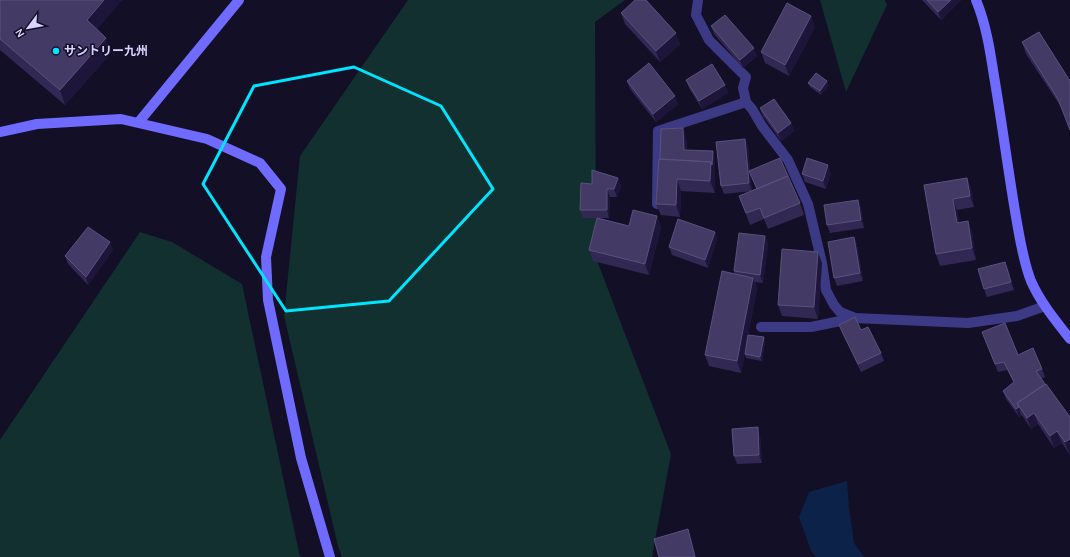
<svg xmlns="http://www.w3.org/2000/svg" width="1070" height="557" font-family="Karla,'Noto Sans JP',sans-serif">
	<rect width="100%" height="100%" fill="#130f26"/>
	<path fill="#12302f" d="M 408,0 L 625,0 L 595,22 L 596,258 L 671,454 L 652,557 L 342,557 L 338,546 L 284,316 L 300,156 Z
		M 820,0 L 885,0 L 887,5 L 846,92 Z
		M 140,232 L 172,242 L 242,284 L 300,557 L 0,557 L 0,440 Z"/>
	<path fill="#0c2248" d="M 847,481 L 849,507 L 854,543 L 864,557 L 816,557 L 811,551 L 799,517 L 809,492 Z"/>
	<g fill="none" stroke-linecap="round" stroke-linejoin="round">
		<path stroke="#3d3a85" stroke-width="10" d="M 657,204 L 658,131 L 746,102
			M 761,327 L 811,327 L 855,318"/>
		<path stroke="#3d3a85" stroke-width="10" d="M 698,0 L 696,15 L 709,40 L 746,77 L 743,88 L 746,102 L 752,109 L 762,126 L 788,160 L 808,204 L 822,263 L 826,290 L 834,305 L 840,312 L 855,318 L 968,323 L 1017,316 L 1045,306"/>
		<path stroke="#6f6bff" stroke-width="10" d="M 976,0 C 986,24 990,50 994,76 C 1002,123 1008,170 1016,217 C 1020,239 1023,261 1031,281 C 1040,302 1056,321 1070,339
			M 138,123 L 239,0
			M 0,132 L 37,124 L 121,119 L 207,139 L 260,163 L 281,189 L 266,257 L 268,300 L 301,458 L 330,557"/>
	</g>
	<path fill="#312854" d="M 0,0 L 122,0 L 97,29 L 111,53 L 65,105 L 0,50 Z
		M 922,0 L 961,0 L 941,20 Z
		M 621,13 L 680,44 L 660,62 L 625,24 Z
		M 711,26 L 757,56 L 743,68 L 714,34 Z
		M 815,27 L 789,76 L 765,63 L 761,52 Z
		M 1039,32 L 1063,110 L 1026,54 L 1022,42 Z
		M 686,80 L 725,85 L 728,93 L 702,109 L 689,88 Z
		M 627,81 L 678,104 L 656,122 L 630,89 Z
		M 808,83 L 829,85 L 821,95 L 810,87 Z
		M 760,108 L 791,123 L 794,131 L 781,141 L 763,116 Z
		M 686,136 L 687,150 L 713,151 L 715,159 L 715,193 L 681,191 L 680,217 L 661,215 L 656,204 L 660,159 Z
		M 745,139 L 748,147 L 750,170 L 800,203 L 804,215 L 768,229 L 764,219 L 750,225 L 739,196 L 757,189 L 750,172 L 752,191 L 724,194 L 721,186 Z
		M 831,173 L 826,189 L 805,182 L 802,174 Z
		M 618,178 L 621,186 L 617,197 L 610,197 L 609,218 L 597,218 L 629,226 L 657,216 L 661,228 L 649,275 L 593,261 L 589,250 L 597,218 L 583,218 L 580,210 L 592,184 Z
		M 967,178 L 971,189 L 974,207 L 957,210 L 959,223 L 968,221 L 972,233 L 976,260 L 940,266 L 936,254 L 924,185 Z
		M 858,200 L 861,208 L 864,228 L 830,233 L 827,225 Z
		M 715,232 L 717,239 L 708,268 L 672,255 L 669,247 Z
		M 765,236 L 768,244 L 763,283 L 755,282 L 757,289 L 748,335 L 764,337 L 765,341 L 762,361 L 746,358 L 745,354 L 746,348 L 741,373 L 709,366 L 705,355 L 735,274 L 734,271 Z
		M 854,237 L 857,245 L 863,281 L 837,286 L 834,278 Z
		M 113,250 L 88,285 L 68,264 L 65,256 Z
		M 1005,262 L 1008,270 L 1014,290 L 987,297 L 984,289 Z
		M 822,263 L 818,319 L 782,316 L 778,305 Z
		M 839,325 L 861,330 L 881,353 L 884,361 L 861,372 L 842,333 Z
		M 982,332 L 1018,355 L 1042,369 L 1045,377 L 1041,379 L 1070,417 L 1070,453 L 1069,454 L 1062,443 L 1054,448 L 1038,424 L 1031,429 L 1022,415 L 1019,417 L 1006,399 L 1003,391 L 1014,382 L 1007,370 L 998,372 Z
		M 760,435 L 762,463 L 737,464 L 734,456 Z"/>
	<path fill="#1d163a" d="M 104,0 L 122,0 L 92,35 L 87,20 Z
		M 951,0 L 961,0 L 941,20 L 938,12 Z
		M 811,16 L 815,27 L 789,76 L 785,65 Z
		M 676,33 L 680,44 L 660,62 L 656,51 Z
		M 106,38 L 111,53 L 65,105 L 60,90 Z
		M 754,48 L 757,56 L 743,68 L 740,60 Z
		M 827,81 L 829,85 L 821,95 L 820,91 Z
		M 725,85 L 728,93 L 702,109 L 699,101 Z
		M 675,96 L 678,104 L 656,122 L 653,114 Z
		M 791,123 L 794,131 L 781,141 L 778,133 Z
		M 683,128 L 686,136 L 687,158 L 684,150 Z
		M 745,139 L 748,147 L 752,191 L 749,183 Z
		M 713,151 L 715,159 L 715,193 L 710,181 L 711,162 Z
		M 828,165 L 831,173 L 826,189 L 823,181 Z
		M 618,178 L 621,186 L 617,197 L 614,189 Z
		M 967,178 L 971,189 L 974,207 L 970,196 Z
		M 677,179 L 681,191 L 680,217 L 676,205 Z
		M 607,189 L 610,197 L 609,218 L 607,210 Z
		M 953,199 L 957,210 L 961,235 L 957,223 Z
		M 858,200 L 861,208 L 864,228 L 861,220 Z
		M 657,216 L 661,228 L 649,275 L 645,264 Z
		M 968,221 L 972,233 L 976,260 L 972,248 Z
		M 715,232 L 717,239 L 708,268 L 705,260 Z
		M 765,236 L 768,244 L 763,283 L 760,275 Z
		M 854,237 L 857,245 L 863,281 L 860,273 Z
		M 110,242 L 113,250 L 88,285 L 86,277 Z
		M 818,252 L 822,263 L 818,319 L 814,307 Z
		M 1005,262 L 1008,270 L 1014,290 L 1011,282 Z
		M 753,278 L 757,289 L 741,373 L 737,361 Z
		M 764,337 L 765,341 L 762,361 L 760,357 Z
		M 1019,407 L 1021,415 L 1019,417 L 1016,409 Z
		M 1034,413 L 1038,424 L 1031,429 L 1027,418 Z
		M 758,427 L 760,435 L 762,463 L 759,455 Z
		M 1057,431 L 1062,443 L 1054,448 L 1050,436 Z
		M 1070,439 L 1070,453 L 1069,454 L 1065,442 Z
		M 688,529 L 692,541 L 696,557 L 695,557 Z"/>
	<path fill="#433a66" stroke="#5a527e" d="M 0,0 L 104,0 L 87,20 L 106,38 L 60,90 L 0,39 Z
		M 635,0 L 646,0 L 676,33 L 656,51 L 621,13 Z
		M 927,0 L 951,0 L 938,12 Z
		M 787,3 L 811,16 L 785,65 L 761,52 Z
		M 725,15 L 754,48 L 740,60 L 711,26 Z
		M 1039,32 L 1070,81 L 1070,130 L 1058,99 L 1022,42 Z
		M 649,63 L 675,96 L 653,114 L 627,81 Z
		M 712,64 L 725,85 L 699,101 L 686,80 Z
		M 816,73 L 827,81 L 820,91 L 808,83 Z
		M 774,99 L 791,123 L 778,133 L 760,108 Z
		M 683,128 L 684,150 L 713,151 L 712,165 L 711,162 L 660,159 L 661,129 Z
		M 745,139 L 749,183 L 721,186 L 716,142 Z
		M 780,158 L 788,176 L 757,189 L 749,171 Z
		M 807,158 L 828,165 L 823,181 L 802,174 Z
		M 659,159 L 711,162 L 710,181 L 677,179 L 676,205 L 656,204 Z
		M 592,170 L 618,178 L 614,189 L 607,189 L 607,210 L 580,210 L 581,183 L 592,184 Z
		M 788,176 L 800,203 L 764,218 L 760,208 L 746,213 L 739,196 Z
		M 967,178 L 970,196 L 953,199 L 957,223 L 968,221 L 972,248 L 936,254 L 924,185 Z
		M 858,200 L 861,220 L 827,225 L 824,205 Z
		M 633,210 L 657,216 L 645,264 L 589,250 L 597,218 L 629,226 Z
		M 678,219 L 715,232 L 705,260 L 669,247 Z
		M 88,227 L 110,242 L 86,277 L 65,256 Z
		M 739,233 L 765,236 L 760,275 L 734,271 Z
		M 854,237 L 860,273 L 834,278 L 828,242 Z
		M 782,249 L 818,252 L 814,307 L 778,305 Z
		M 1005,262 L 1011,282 L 984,289 L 978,269 Z
		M 722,271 L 753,278 L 737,361 L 705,355 Z
		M 855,317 L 861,330 L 868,327 L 881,353 L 858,364 L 839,325 Z
		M 1005,323 L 1018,355 L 1033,348 L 1042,369 L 1036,371 L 1045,384 L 1017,403 L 1019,407 L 1016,409 L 1003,391 L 1014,382 L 1004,362 L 995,364 L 982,332 Z
		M 748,335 L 764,337 L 760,357 L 745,354 Z
		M 1046,384 L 1070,417 L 1070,439 L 1065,442 L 1057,431 L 1050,436 L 1034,413 L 1027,418 L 1017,403 Z
		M 758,427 L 759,455 L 734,456 L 732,429 Z
		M 688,529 L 695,557 L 659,557 L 654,539 Z"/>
	<path fill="none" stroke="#00e5ff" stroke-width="3" stroke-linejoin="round" d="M 354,67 L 441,106 L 493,189 L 389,301 L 286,311 L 203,184 L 254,86 Z"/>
	<circle fill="#00e5ff" stroke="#130f26" stroke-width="1.5" cx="56" cy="51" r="4"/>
	<g text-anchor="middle" stroke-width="3" stroke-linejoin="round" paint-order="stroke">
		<g font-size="12" font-weight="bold" fill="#d9d4ff" stroke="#130f26" text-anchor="start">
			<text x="64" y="55">サントリー九州</text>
		</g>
	</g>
	<g transform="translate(28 28) rotate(238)" stroke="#130f26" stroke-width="3" paint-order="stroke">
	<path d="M0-3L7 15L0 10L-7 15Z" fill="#d9d4ff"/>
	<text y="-6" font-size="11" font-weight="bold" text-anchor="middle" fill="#d9d4ff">N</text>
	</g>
</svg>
